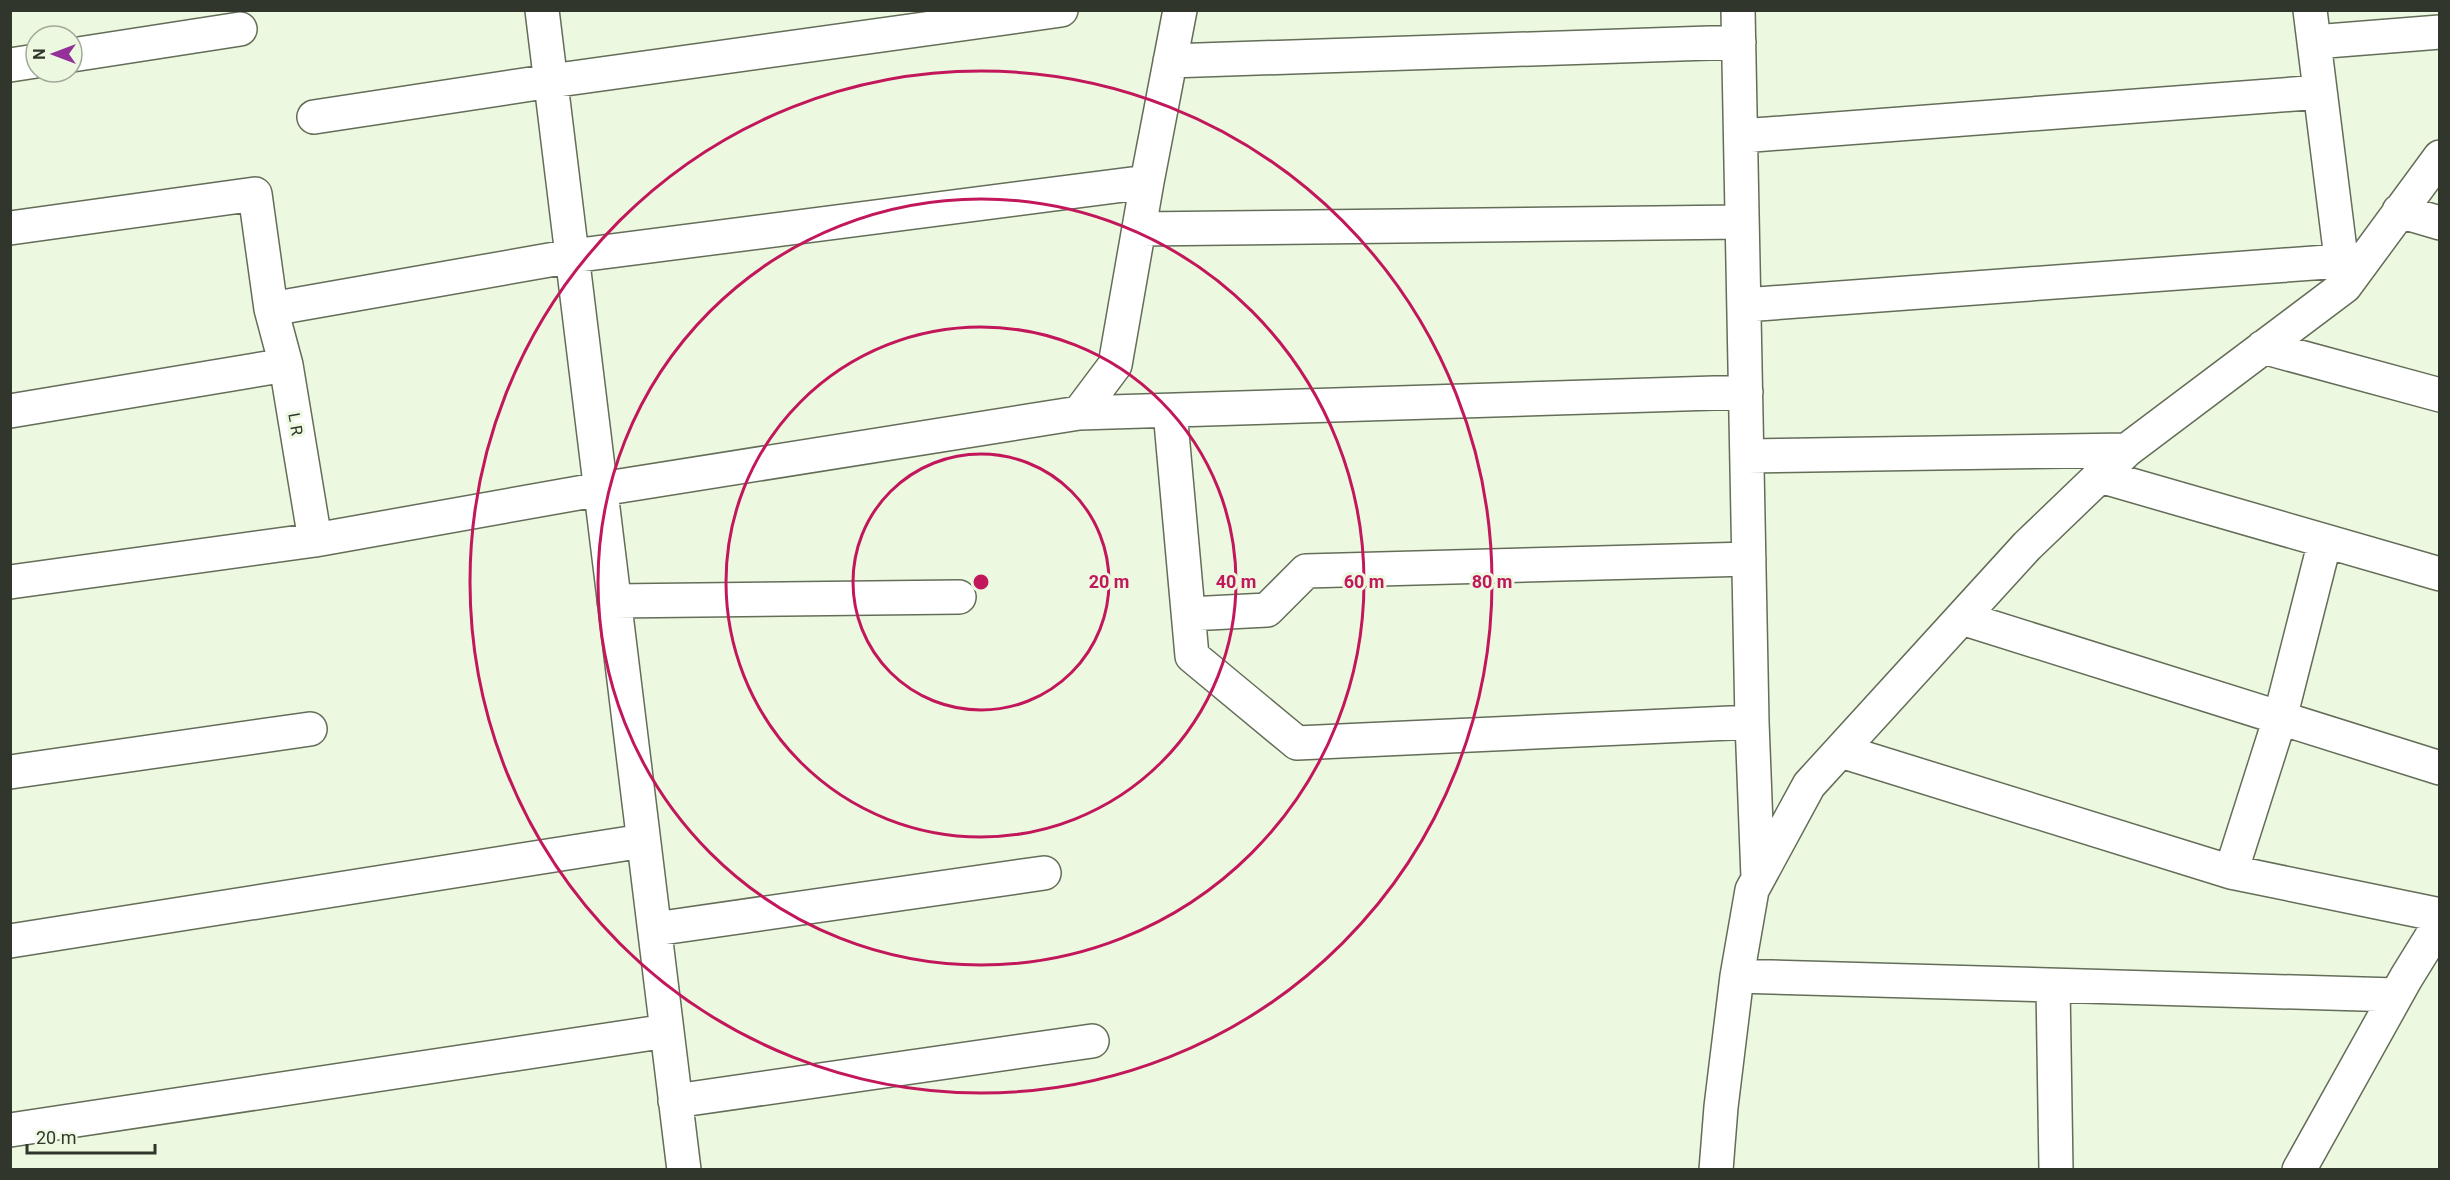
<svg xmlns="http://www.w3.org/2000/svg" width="2450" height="1180" font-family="Roboto,sans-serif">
	<rect width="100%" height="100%" fill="#ecf8e0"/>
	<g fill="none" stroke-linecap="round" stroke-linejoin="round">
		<g stroke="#636d58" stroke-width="36">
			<path id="street" d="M 542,10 L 684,1170
				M 1738,10 L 1752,722 L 1758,878
				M 2310,10 L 2344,282
				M 2314,42 L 2440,32
				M 72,55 L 240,29
				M 1170,61 L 1739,42
				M 10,65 L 36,61
				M 314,117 L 551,81 L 1061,10
				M 1741,136 L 2320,92
				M 2399,211 L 2440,223
				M 10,228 L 255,194 L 271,309 L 572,256 L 1147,182
				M 1139,229 L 1742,222
				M 1744,305 L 2341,261
				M 271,309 L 286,365 L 315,540
				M 2263,347 L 2440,395
				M 10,411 L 286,365
				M 1170,411 L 1192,656 L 1297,743 L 1752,722
				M 1079,413 L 1115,365 L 1147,182 L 1180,10
				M 1747,456 L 2127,450
				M 2100,476 L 2440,574
				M 10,582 L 315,540 L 601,489 L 1079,413 L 1746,392
				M 614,601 L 959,597
				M 1189,614 L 1267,610 L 1306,571 L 1749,559
				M 1962,618 L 2440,768
				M 1841,751 L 2231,872 L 2440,915
				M 10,772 L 310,729
				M 2231,872 L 2280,718 L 2325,541
				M 655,929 L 1044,873
				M 10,941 L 643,841
				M 1737,976 L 2396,995
				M 2053,986 L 2056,1170
				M 675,1101 L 1092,1041
				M 10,1130 L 667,1031
				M 1716,1170 L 1721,1107 L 1737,976 L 1752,890 L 1809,785 L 2027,546 L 2127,450 L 2345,286 L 2440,157
				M 2299,1170 L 2406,978 L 2440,923"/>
		</g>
		<use href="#street" stroke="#fff" stroke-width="33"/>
	</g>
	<g fill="none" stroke="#c2185b" stroke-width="3">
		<circle cx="981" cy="582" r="128"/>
		<circle cx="981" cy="582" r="255"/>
		<circle cx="981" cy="582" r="383"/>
		<circle cx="981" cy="582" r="511"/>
	</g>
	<g text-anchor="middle" stroke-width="6" stroke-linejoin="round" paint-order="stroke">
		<g font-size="16" fill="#31362d" stroke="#ecf8e0">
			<text transform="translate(296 424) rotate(80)" y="6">L R</text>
		</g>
	</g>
	<circle cx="981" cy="582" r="9" fill="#c2185b" stroke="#ecf8e0" stroke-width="3"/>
	<g font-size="18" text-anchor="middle" font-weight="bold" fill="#c2185b" stroke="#ecf8e0" stroke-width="6" stroke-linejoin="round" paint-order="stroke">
		<text x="1109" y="588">20 m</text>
		<text x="1236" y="588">40 m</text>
		<text x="1364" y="588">60 m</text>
		<text x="1492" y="588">80 m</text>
	</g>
	<rect width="2450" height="1180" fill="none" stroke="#31362d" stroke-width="24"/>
	<g transform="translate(54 54) rotate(270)"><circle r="28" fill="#ecf8e0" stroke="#a1aa98" stroke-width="1.5"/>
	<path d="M0-4.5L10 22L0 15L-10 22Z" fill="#933198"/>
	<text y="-9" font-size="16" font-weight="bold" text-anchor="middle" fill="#31362d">N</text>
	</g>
	<path d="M27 1144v9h128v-9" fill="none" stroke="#31362d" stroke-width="3"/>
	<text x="36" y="1144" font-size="18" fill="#31362d" stroke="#ecf8e0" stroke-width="4.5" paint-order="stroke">20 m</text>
</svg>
